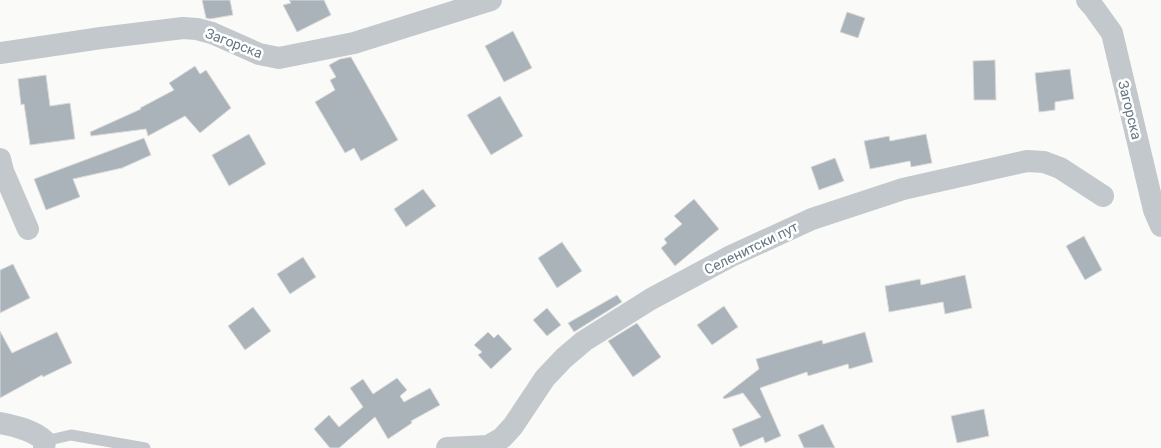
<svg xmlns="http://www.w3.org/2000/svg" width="1161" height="448" font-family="Roboto,sans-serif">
	<rect width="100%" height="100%" fill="#fafaf8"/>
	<path fill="#aab3b9" stroke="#dcdcda" d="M 202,0 L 230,0 L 233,15 L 210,19 L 206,18 Z
		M 289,0 L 324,0 L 331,15 L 297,32 L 283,5 L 291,3 Z
		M 847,12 L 865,18 L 858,38 L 840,32 Z
		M 513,31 L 532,68 L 504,82 L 485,46 Z
		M 351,57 L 398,140 L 361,161 L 354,148 L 345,153 L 315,102 L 335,90 L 330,80 L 336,77 L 329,65 L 340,59 Z
		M 995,60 L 996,100 L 974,100 L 973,61 Z
		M 195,66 L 200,74 L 206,70 L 231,108 L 200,133 L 185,116 L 148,136 L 146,129 L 91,136 L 90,132 L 141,109 L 140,108 L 174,90 L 169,83 Z
		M 1070,69 L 1074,99 L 1055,102 L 1055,110 L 1039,112 L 1035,73 Z
		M 46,75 L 50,106 L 70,103 L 75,139 L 30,145 L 24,104 L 21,105 L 18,79 Z
		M 500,96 L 523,136 L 491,155 L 467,115 Z
		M 249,134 L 266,164 L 229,186 L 212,155 Z
		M 926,134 L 932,163 L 911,167 L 910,161 L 870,169 L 864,141 L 889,136 L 890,141 Z
		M 144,138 L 151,155 L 122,168 L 73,179 L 80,197 L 46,210 L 34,179 Z
		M 835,158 L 844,181 L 819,190 L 811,167 Z
		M 423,189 L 436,206 L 406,227 L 394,209 Z
		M 694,199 L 719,229 L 675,266 L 661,248 L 667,243 L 664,239 L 682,224 L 674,216 Z
		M 1084,236 L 1102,270 L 1085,280 L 1066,246 Z
		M 562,242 L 582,271 L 557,288 L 538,258 Z
		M 303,257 L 316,277 L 290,294 L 277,274 Z
		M 13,264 L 30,298 L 0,313 L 0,270 Z
		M 965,275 L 972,308 L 945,314 L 943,302 L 889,312 L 885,286 L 920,279 L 921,285 Z
		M 617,295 L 622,302 L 574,332 L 568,323 Z
		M 724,306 L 738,327 L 712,345 L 697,325 Z
		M 253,307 L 271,331 L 245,350 L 228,326 Z
		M 547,308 L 561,325 L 547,336 L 533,320 Z
		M 637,323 L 661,357 L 633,377 L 608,341 Z
		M 0,331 L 12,353 L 57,332 L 72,363 L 43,377 L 42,375 L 0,398 Z
		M 488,332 L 494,338 L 498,334 L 512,349 L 491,369 L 478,355 L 482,352 L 474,345 Z
		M 865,332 L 873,362 L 849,369 L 848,364 L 808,376 L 807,372 L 760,388 L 781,436 L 765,443 L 763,437 L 740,447 L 732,429 L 761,417 L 743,393 L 724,399 L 723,397 L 759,369 L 756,359 L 822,340 L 823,344 Z
		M 397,378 L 407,390 L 400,396 L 404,402 L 430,388 L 440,405 L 411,421 L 412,423 L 388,439 L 375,417 L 339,448 L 330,448 L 314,429 L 329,415 L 339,427 L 363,407 L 350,388 L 363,379 L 373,394 Z
		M 984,409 L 989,436 L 957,443 L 951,416 Z
		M 823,424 L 835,448 L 804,448 L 798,435 Z"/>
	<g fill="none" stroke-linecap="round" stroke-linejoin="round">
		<path stroke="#c3c8cc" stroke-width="11" d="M 45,441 L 71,435 L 145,448"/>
		<path stroke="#c3c8cc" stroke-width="22" d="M 1087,0 L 1094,8 L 1112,33 L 1154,210 L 1161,226
			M 0,53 L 101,38 L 183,28 L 197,29 L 212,33 L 259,54 L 279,58 L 354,43 L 491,0
			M 0,159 L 3,171 L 28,229
			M 0,423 C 15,426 33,430 45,441 L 44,448
			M 447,448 L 488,446 L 502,438 L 513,426 L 545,378 L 564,358 L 584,341 L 651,299 L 731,256 L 812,219 L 903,189 L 1027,161 L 1044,162 L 1060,168 L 1103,196"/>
	</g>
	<g text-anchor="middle" stroke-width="5" stroke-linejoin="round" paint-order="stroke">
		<g font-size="14" fill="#657683" stroke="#fff">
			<text transform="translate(234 43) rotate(21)" y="5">Загорска</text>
			<text transform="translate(1130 110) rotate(76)" y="5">Загорска</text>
			<text transform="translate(751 248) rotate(-26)" y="5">Селенитски пут</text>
		</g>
	</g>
</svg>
